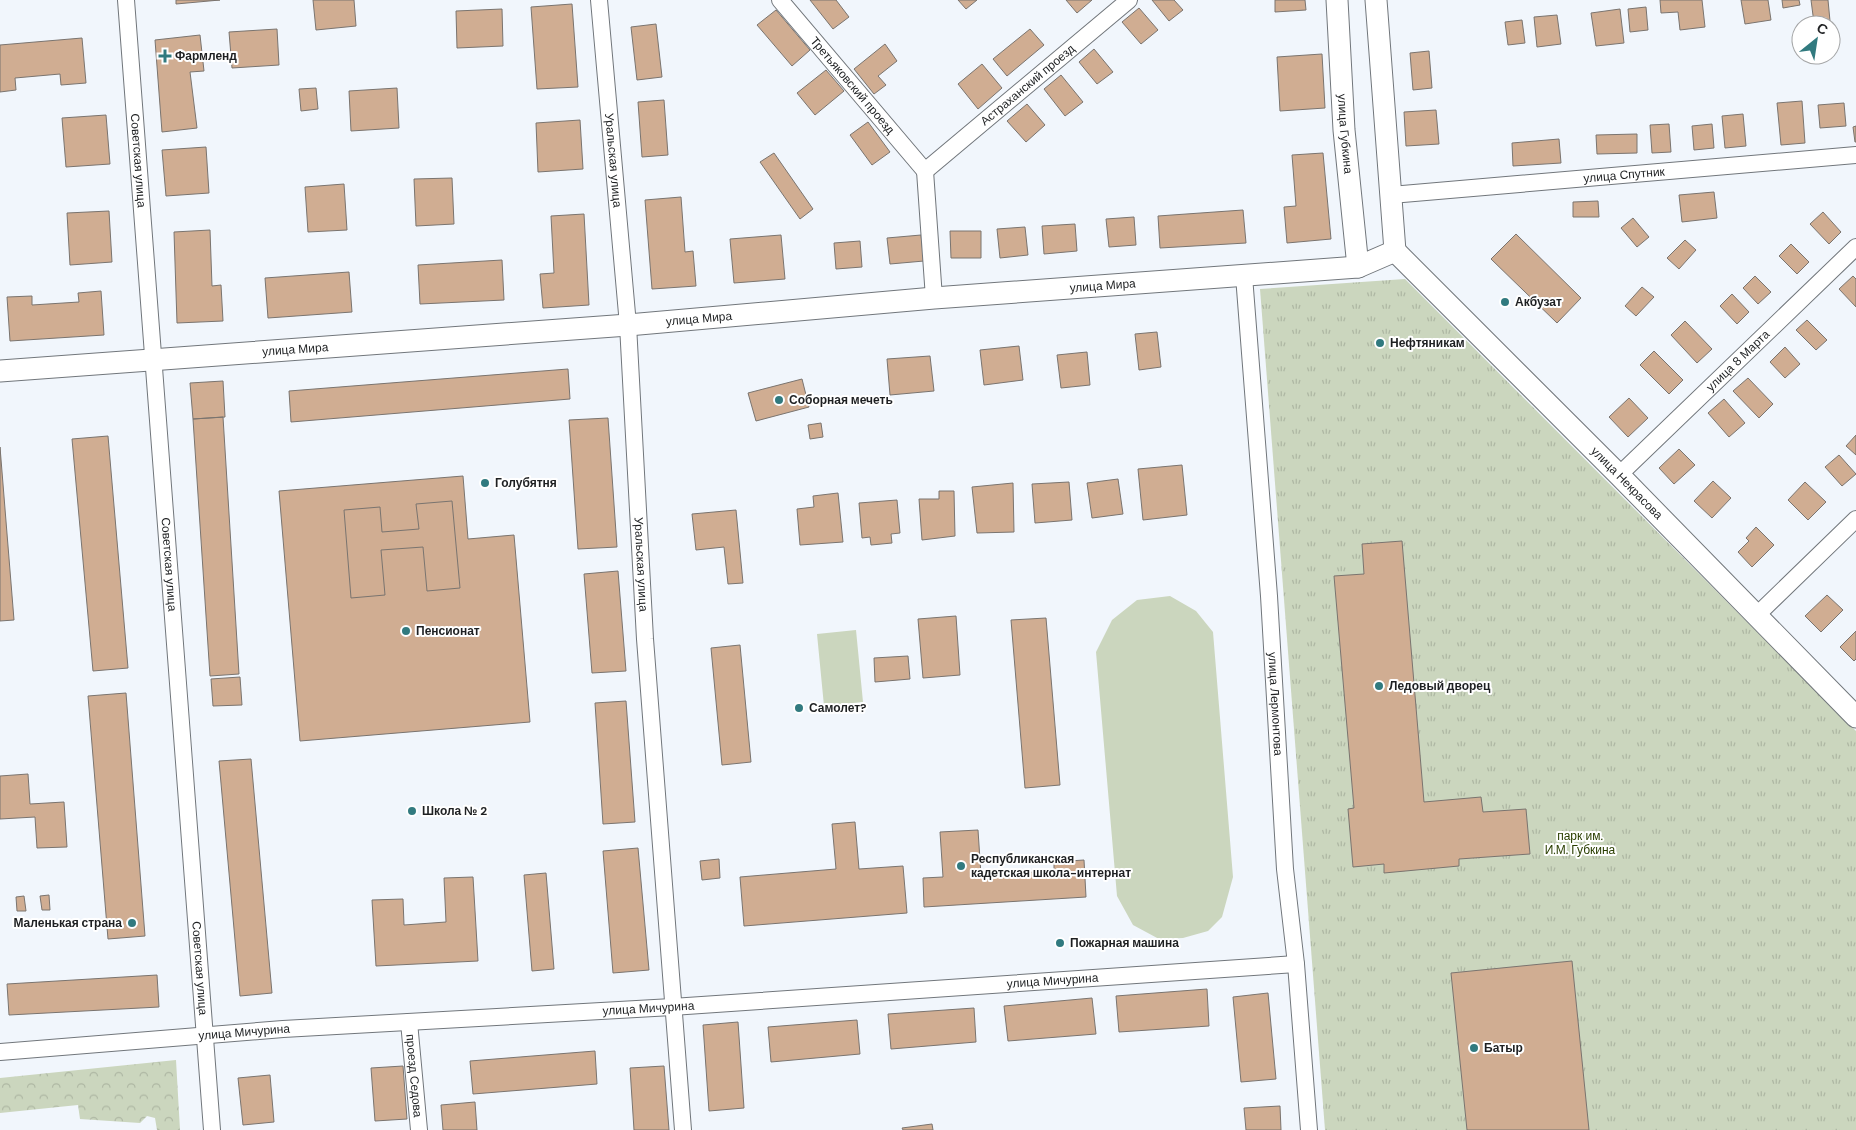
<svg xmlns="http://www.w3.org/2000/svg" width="1856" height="1130" font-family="'DM Sans',sans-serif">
	<defs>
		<pattern id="forest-crowns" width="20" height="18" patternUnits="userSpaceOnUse" patternTransform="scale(1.25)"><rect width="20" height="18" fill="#cbd6be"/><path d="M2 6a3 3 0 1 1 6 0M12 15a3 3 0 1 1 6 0" fill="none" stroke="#aeb7a3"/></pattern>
		<pattern id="park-tufts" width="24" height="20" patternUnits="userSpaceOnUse" patternTransform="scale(1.25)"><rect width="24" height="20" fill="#cbd6be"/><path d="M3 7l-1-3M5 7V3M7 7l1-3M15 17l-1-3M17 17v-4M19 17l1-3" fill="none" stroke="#aeb7a3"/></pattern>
	</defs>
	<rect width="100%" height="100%" fill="#f1f6fc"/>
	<path fill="#cbd6be" d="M 1170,596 L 1196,611 L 1213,632 L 1233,877 L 1222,917 L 1208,931 L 1183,938 L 1159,939 L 1133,925 L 1117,896 L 1096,652 L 1112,620 L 1137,600 Z
		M 856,630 L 863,702 L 824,706 L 817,634 Z"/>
	<path fill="url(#forest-crowns)" d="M 176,1060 L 180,1130 L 157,1130 L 155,1118 L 147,1116 L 140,1123 L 80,1119 L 78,1105 L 0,1113 L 0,1078 Z"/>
	<path fill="url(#park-tufts)" d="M 1405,279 L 1856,731 L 1856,1130 L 1325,1130 L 1260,289 Z"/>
	<path fill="#d0ad92" stroke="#7a746f" d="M 176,0 L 220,0 L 176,4 Z
		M 313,0 L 354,0 L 356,26 L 316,30 Z
		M 810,0 L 836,0 L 849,17 L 833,29 Z
		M 958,0 L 977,0 L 966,9 Z
		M 1066,0 L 1092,0 L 1077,13 Z
		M 1152,0 L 1174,0 L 1183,10 L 1169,21 Z
		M 1275,0 L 1305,0 L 1306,10 L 1275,12 Z
		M 1660,0 L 1702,0 L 1705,27 L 1680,30 L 1678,12 L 1661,13 Z
		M 1741,0 L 1768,0 L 1771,20 L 1745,24 Z
		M 1782,0 L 1799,0 L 1800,5 L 1783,8 Z
		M 1811,0 L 1828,0 L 1830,21 L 1814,23 Z
		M 572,4 L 578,87 L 537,89 L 531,7 Z
		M 1646,7 L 1648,30 L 1630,32 L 1628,9 Z
		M 1139,8 L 1158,30 L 1141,44 L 1122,22 Z
		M 502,9 L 503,46 L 457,48 L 456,11 Z
		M 1620,9 L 1624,43 L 1596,46 L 1591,13 Z
		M 776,10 L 810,50 L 792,66 L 757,25 Z
		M 1557,15 L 1561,44 L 1537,47 L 1534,17 Z
		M 1522,20 L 1525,43 L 1508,45 L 1505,22 Z
		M 656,24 L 662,77 L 637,80 L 631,27 Z
		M 277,29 L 279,65 L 232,68 L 229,32 Z
		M 1030,29 L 1044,45 L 1007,76 L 993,59 Z
		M 200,35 L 204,71 L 190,72 L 197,128 L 162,132 L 155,40 Z
		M 82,38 L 86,83 L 61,85 L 60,74 L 15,78 L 16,90 L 0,92 L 0,45 Z
		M 885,44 L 897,61 L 878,76 L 886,85 L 874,94 L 854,69 Z
		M 1094,49 L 1113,72 L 1097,84 L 1079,62 Z
		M 1429,51 L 1432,88 L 1413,90 L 1410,53 Z
		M 1322,54 L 1325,108 L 1280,111 L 1277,57 Z
		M 982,64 L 1002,88 L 978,109 L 958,84 Z
		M 826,70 L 844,91 L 815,115 L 797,93 Z
		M 1061,75 L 1083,102 L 1065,116 L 1044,89 Z
		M 316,88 L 318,109 L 301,111 L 299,89 Z
		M 397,88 L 399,128 L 351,131 L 349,91 Z
		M 664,100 L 668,155 L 642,157 L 638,102 Z
		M 1802,101 L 1805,143 L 1781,145 L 1777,103 Z
		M 1844,103 L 1846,126 L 1820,128 L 1818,105 Z
		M 1027,104 L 1045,125 L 1026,142 L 1007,121 Z
		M 1436,110 L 1439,144 L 1406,146 L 1404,112 Z
		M 1743,114 L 1746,146 L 1725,148 L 1722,116 Z
		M 106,115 L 110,164 L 66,167 L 62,118 Z
		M 580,120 L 583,169 L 538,172 L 536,123 Z
		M 868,122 L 890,152 L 872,165 L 850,135 Z
		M 1669,124 L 1671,152 L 1652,153 L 1650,125 Z
		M 1712,124 L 1714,148 L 1694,150 L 1692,126 Z
		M 1856,126 L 1856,142 L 1855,142 L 1853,127 Z
		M 1637,134 L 1637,153 L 1597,154 L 1596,135 Z
		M 1559,139 L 1561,163 L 1513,166 L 1512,143 Z
		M 206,147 L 209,193 L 166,196 L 162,150 Z
		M 774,153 L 813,209 L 800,219 L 760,162 Z
		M 1323,153 L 1331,239 L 1287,243 L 1284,207 L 1296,206 L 1292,155 Z
		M 452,178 L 454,224 L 416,226 L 414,179 Z
		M 344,184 L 347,230 L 308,232 L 305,187 Z
		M 1714,192 L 1717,218 L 1682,222 L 1679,195 Z
		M 681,197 L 685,252 L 693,251 L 696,286 L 652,289 L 645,200 Z
		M 1598,201 L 1599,217 L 1573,217 L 1573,202 Z
		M 1243,210 L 1246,243 L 1160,248 L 1158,216 Z
		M 109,211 L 112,262 L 70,265 L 67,213 Z
		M 1823,212 L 1841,232 L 1829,244 L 1810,224 Z
		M 584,214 L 589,305 L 543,308 L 540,274 L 554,273 L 551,216 Z
		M 1134,217 L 1136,245 L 1109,247 L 1106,219 Z
		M 1633,218 L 1649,237 L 1637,247 L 1621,228 Z
		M 1075,224 L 1077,251 L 1044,254 L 1042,226 Z
		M 1025,227 L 1028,255 L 1000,258 L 997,229 Z
		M 210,230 L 212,286 L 221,285 L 223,321 L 177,323 L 174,232 Z
		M 950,231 L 981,231 L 981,258 L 951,258 Z
		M 1516,234 L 1581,298 L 1557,323 L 1491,259 Z
		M 781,235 L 785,279 L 734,283 L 730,239 Z
		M 921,235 L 924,261 L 890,264 L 887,238 Z
		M 1685,240 L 1696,250 L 1679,269 L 1667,258 Z
		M 860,241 L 862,267 L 836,269 L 834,243 Z
		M 1791,244 L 1809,262 L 1797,274 L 1779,256 Z
		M 502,260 L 504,300 L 420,304 L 418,265 Z
		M 349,272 L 352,312 L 268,318 L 265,278 Z
		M 1755,276 L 1771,292 L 1758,304 L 1743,288 Z
		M 1853,276 L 1856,279 L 1856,307 L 1839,289 Z
		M 1642,287 L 1654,297 L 1636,316 L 1625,306 Z
		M 101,291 L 104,335 L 10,341 L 7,297 L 32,296 L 32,305 L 79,302 L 78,293 Z
		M 1732,294 L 1749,312 L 1737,324 L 1720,306 Z
		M 1807,320 L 1827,340 L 1816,350 L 1796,330 Z
		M 1685,321 L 1712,349 L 1697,363 L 1671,335 Z
		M 1157,332 L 1161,367 L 1139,370 L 1135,334 Z
		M 1019,346 L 1023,380 L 984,385 L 980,350 Z
		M 1785,347 L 1800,364 L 1785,378 L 1770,362 Z
		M 1654,351 L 1683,380 L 1669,394 L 1640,365 Z
		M 1087,352 L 1090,385 L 1061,388 L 1057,355 Z
		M 930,356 L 934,391 L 890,395 L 887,359 Z
		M 568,369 L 570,399 L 291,422 L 289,391 Z
		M 1748,378 L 1773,404 L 1759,418 L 1733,391 Z
		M 802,379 L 809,407 L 756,421 L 748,393 Z
		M 223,381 L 225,417 L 193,419 L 190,383 Z
		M 1629,398 L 1648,418 L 1628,437 L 1609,417 Z
		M 1724,399 L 1745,423 L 1729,437 L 1708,413 Z
		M 223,417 L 239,674 L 210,676 L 193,419 Z
		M 608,418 L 617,547 L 578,549 L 569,420 Z
		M 821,423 L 823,437 L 810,439 L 808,425 Z
		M 1856,435 L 1856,455 L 1846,446 Z
		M 108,436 L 128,668 L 93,671 L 72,439 Z
		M 0,447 L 14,620 L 0,621 Z
		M 1679,449 L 1695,465 L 1674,484 L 1659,468 Z
		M 1839,455 L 1856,474 L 1842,486 L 1825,467 Z
		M 1182,465 L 1187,515 L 1143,520 L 1138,469 Z
		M 463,476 L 468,539 L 514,535 L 530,722 L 300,741 L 279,491 Z
		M 1118,479 L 1123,514 L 1092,518 L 1087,483 Z
		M 481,481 L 488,481 L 489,486 L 482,486 Z
		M 1713,481 L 1731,498 L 1712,518 L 1694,501 Z
		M 1069,482 L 1072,520 L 1035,523 L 1032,484 Z
		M 1805,482 L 1826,502 L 1808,520 L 1788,500 Z
		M 1013,483 L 1014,532 L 977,533 L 972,487 Z
		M 939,491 L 954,491 L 955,536 L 922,540 L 919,499 L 939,499 Z
		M 838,493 L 843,542 L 800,545 L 797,509 L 814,507 L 813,496 Z
		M 897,500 L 900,533 L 891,534 L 892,543 L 871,545 L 870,537 L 862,538 L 859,503 Z
		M 452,501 L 460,588 L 427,591 L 423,547 L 381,550 L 385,595 L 351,598 L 344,510 L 380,507 L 382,532 L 419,529 L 416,504 Z
		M 736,510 L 743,583 L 728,584 L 724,547 L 696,550 L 692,514 Z
		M 1756,527 L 1774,545 L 1752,567 L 1738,552 L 1749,541 L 1746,538 Z
		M 1402,541 L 1424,802 L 1481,797 L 1483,812 L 1526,809 L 1530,854 L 1459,859 L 1459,866 L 1384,873 L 1384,864 L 1353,867 L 1348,809 L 1354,808 L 1334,576 L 1364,574 L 1362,544 Z
		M 618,571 L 626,671 L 592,673 L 584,574 Z
		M 1827,595 L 1843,610 L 1821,632 L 1805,616 Z
		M 956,616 L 960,675 L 923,678 L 918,619 Z
		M 1046,618 L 1060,785 L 1025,788 L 1011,620 Z
		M 1856,631 L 1856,659 L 1854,661 L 1840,647 Z
		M 740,645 L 751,762 L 722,765 L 711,648 Z
		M 908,656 L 910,679 L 875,682 L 874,658 Z
		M 240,677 L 242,705 L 213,706 L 211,679 Z
		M 126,693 L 145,936 L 108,939 L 88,696 Z
		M 626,701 L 635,822 L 603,824 L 595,703 Z
		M 251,759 L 272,993 L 240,996 L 219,761 Z
		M 28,774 L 30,804 L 64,802 L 67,847 L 37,848 L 35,817 L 0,819 L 0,776 Z
		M 855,822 L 859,869 L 903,866 L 907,913 L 744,926 L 740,877 L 836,869 L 832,824 Z
		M 978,830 L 981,875 L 1054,871 L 1054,862 L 1084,860 L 1086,897 L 924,907 L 923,878 L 943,877 L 940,832 Z
		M 638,848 L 649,970 L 613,973 L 603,851 Z
		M 719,859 L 720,878 L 702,880 L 700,861 Z
		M 546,873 L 554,969 L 532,971 L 524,875 Z
		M 473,877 L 478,961 L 376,966 L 372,900 L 403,899 L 404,925 L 446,922 L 444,878 Z
		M 49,895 L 50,910 L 42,910 L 40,896 Z
		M 24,896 L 26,911 L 17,911 L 16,897 Z
		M 1572,961 L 1589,1130 L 1467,1130 L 1451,973 Z
		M 157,975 L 159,1007 L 9,1015 L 7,984 Z
		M 1207,989 L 1209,1026 L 1119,1032 L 1116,996 Z
		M 1268,993 L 1276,1079 L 1241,1082 L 1233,997 Z
		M 1092,998 L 1096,1034 L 1008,1041 L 1004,1006 Z
		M 974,1008 L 976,1042 L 891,1049 L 888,1014 Z
		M 857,1020 L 860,1054 L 771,1062 L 768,1027 Z
		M 738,1022 L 744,1108 L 709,1111 L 703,1025 Z
		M 595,1051 L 597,1084 L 473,1094 L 470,1061 Z
		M 403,1066 L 407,1119 L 375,1121 L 371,1068 Z
		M 664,1066 L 669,1130 L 634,1130 L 630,1068 Z
		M 270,1075 L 274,1122 L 243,1125 L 238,1078 Z
		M 475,1102 L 477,1130 L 443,1130 L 441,1105 Z
		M 1280,1106 L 1281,1130 L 1246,1130 L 1244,1108 Z
		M 932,1124 L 933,1130 L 903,1130 L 902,1128 Z"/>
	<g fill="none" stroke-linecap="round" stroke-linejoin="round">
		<g stroke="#71767b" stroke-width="18">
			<g id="minor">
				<path id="s1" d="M 126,0 L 212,1130"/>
				<path id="s2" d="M 599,0 L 628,325 L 645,639 L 683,1130"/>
				<path id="s3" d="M 780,0 L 925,171"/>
				<path id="s4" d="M 925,171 L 1129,0"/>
				<path d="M 925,171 L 934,298"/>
				<path id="s5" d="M 1391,195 L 1856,155"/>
				<path id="s6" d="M 1244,276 L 1269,596 L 1285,869 L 1296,964 L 1309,1130"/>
				<path id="s7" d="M 1619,475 L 1856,247"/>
				<path d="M 1756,616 L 1856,519"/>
				<path id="s8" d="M 409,1022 L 419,1130"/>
				<path id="s9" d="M 0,1052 L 283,1029 L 672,1007 L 1296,964"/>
			</g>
		</g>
		<g stroke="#71767b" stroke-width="23">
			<g id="tertiary">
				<path id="s10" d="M 1337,0 L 1344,130 L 1358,267"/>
				<path d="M 1376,0 L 1395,251"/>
				<path id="s11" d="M 1395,251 L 1619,475 L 1856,717"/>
				<path id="s12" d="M 0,371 L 628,325 L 934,298 L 1358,267 L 1395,251"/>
			</g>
		</g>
		<use href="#minor" stroke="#fff" stroke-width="16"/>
		<use href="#tertiary" stroke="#fff" stroke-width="21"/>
	</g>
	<g fill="#317a7f" stroke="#fff" stroke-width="2">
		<path d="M162.5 48.5h5v5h5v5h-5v5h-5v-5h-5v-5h5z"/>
		<circle cx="1505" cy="302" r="5"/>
		<circle cx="1380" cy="343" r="5"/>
		<circle cx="779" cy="400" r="5"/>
		<circle cx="485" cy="483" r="5"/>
		<circle cx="406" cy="631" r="5"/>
		<circle cx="1379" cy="686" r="5"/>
		<circle cx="799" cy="708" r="5"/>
		<circle cx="412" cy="811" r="5"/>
		<circle cx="961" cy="866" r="5"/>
		<circle cx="132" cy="923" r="5"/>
		<circle cx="1060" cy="943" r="5"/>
		<circle cx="1474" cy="1048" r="5"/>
	</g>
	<g text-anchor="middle" stroke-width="4" stroke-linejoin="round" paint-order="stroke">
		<g font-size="12" font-weight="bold" fill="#1e2022" stroke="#fff" text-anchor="start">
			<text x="175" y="60">Фармленд</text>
			<text x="1515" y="306">Акбузат</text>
			<text x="1390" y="347">Нефтяникам</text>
			<text x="789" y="404">Соборная мечеть</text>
			<text x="495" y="487">Голубятня</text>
			<text x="416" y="635">Пенсионат</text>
			<text x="1389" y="690">Ледовый дворец</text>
			<text x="809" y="712">Самолет?</text>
			<text x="422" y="815">Школа № 2</text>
			<text x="971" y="863">Республиканская<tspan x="971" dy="14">кадетская школа-интернат</tspan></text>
			<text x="122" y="927" text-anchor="end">Маленькая страна</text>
			<text x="1070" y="947">Пожарная машина</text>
			<text x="1484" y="1052">Батыр</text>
		</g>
		<g font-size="12" fill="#1e2022" stroke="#fff">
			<text dy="4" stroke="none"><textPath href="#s3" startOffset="112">Третьяковский проезд</textPath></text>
			<text dy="4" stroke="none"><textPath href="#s4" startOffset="134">Астраханский проезд</textPath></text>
			<text dy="4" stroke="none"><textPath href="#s10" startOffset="134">улица Губкина</textPath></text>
			<text dy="4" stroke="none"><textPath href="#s1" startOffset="161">Советская улица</textPath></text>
			<text dy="4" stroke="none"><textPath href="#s2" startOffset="161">Уральская улица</textPath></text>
			<text dy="4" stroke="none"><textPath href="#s5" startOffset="234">улица Спутник</textPath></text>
			<text dy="4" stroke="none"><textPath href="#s12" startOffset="1106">улица Мира</textPath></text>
			<text dy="4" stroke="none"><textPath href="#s12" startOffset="701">улица Мира</textPath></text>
			<text dy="4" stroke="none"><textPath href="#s12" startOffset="296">улица Мира</textPath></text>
			<text dy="4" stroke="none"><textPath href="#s7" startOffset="165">улица 8 Марта</textPath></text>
			<text dy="4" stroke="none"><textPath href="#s11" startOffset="328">улица Некрасова</textPath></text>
			<text dy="4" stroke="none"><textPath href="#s1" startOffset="566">Советская улица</textPath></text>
			<text dy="4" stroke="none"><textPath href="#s2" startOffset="566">Уральская улица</textPath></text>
			<text dy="4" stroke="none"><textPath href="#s6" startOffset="429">улица Лермонтова</textPath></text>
			<text dy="4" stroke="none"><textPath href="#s1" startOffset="971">Советская улица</textPath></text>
			<text dy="4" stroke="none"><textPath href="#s9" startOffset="1055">улица Мичурина</textPath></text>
			<text dy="4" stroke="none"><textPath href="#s9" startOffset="650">улица Мичурина</textPath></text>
			<text dy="4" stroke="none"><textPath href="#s9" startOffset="245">улица Мичурина</textPath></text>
			<text dy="4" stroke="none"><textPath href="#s8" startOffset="54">проезд Седова</textPath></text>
		</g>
		<g font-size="12" fill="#2a3e01" stroke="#fff">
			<text x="1580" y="840">парк им.<tspan x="1580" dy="14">И.М. Губкина</tspan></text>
		</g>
	</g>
	<g transform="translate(1816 40) rotate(30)"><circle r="24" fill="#ffffff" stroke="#a5a6a7"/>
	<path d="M0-4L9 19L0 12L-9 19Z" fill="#317a7f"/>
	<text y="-8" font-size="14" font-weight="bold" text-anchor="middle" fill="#1e2022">С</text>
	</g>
</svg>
